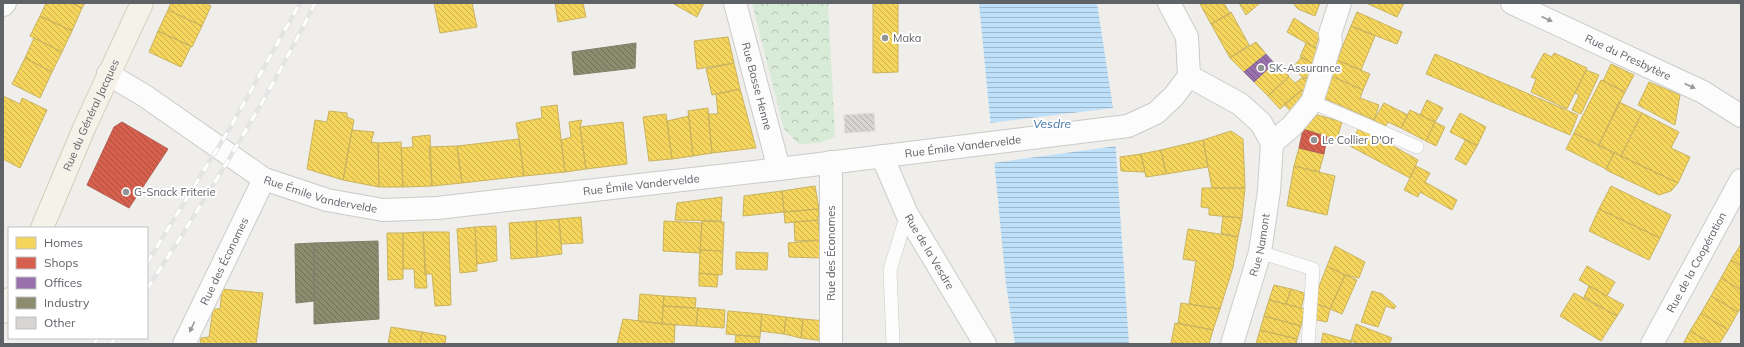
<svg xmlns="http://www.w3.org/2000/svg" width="1744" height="347" font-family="Mulish,sans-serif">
	<defs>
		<pattern id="forest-crowns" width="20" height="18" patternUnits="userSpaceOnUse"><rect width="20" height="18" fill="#d8ebd6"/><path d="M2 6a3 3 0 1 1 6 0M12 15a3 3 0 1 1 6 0" fill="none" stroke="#b2c2b1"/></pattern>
		<pattern id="water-rules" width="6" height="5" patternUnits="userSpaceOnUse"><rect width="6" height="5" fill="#bfe0f9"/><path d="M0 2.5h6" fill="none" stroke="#9eb9cd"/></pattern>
		<pattern id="homes-back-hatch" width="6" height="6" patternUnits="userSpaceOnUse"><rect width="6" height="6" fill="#f6d55c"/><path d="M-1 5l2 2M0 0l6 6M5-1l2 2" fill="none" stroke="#cab050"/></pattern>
		<pattern id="shops-back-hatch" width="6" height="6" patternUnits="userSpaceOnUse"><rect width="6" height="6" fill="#d6604d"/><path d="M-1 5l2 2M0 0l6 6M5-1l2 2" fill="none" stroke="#a85042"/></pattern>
		<pattern id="offices-back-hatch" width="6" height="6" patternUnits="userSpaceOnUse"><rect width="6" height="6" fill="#9970ab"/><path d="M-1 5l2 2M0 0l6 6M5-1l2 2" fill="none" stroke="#7a5c88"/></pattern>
		<pattern id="industry-back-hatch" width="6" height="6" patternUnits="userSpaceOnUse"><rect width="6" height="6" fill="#8c8c6e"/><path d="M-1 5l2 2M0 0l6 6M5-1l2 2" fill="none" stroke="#70705a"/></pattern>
		<pattern id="building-back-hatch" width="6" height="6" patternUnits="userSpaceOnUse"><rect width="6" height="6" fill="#d6d5d3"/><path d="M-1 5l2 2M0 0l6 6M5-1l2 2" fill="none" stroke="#b1b0af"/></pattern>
	</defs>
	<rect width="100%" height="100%" fill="#efeeea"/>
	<path fill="url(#forest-crowns)" d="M 752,3 L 828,3 L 835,137 L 818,143 L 799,144 L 784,129 Z"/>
	<path fill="url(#water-rules)" d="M 979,3 L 1097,3 L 1113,108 L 1129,344 L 1015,344 L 1006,284 Z"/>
	<path fill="#efeeea" d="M 1113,108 L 1117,146 L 993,163 L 989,123 Z"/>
	<path fill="url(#homes-back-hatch)" stroke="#c9b360" d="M 46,3 L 71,3 L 82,8 L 72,31 L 40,16 Z
		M 71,3 L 85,3 L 82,8 Z
		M 171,3 L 205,3 L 211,6 L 202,26 L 168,10 Z
		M 434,3 L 472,3 L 477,27 L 440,33 Z
		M 555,3 L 583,3 L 586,17 L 558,22 Z
		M 672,3 L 704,3 L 697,17 Z
		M 873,3 L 898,3 L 898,72 L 873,73 Z
		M 1224,3 L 1230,14 L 1211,24 L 1200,4 Z
		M 1239,3 L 1260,3 L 1246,15 Z
		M 1293,3 L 1320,3 L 1315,16 L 1298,9 Z
		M 1366,3 L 1404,3 L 1397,17 Z
		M 168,10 L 202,26 L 192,47 L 158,31 Z
		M 1231,12 L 1249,45 L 1230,58 L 1211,24 Z
		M 1357,12 L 1402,32 L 1397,44 L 1351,26 Z
		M 40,16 L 72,31 L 62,52 L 30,36 Z
		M 1294,18 L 1320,35 L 1315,48 L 1287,32 Z
		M 1351,26 L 1375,36 L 1361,70 L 1337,60 Z
		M 158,31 L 191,46 L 181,67 L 149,52 Z
		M 728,37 L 734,63 L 697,69 L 694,41 Z
		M 34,38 L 62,52 L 52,72 L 25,58 Z
		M 1256,42 L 1266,54 L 1244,72 L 1230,58 Z
		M 1306,43 L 1321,50 L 1317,66 L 1300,57 Z
		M 1544,53 L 1552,57 L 1554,53 L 1587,68 L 1567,109 L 1531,92 L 1536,79 L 1531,77 Z
		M 1435,54 L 1578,115 L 1570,135 L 1426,74 Z
		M 1302,57 L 1317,66 L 1314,80 L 1302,77 L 1293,67 Z
		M 25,58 L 52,72 L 40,98 L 12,84 Z
		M 1337,60 L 1370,74 L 1363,90 L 1331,76 Z
		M 734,63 L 740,89 L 712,95 L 706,69 Z
		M 1274,63 L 1289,76 L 1268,96 L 1254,82 Z
		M 1611,64 L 1634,75 L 1625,92 L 1603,81 Z
		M 1586,70 L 1599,75 L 1581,114 L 1572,110 L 1579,95 L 1575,93 Z
		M 1331,76 L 1363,90 L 1360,98 L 1379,105 L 1374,120 L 1321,97 Z
		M 1289,77 L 1302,90 L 1280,109 L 1268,96 Z
		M 1302,78 L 1314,80 L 1309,98 L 1295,83 Z
		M 1601,80 L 1625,92 L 1599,145 L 1574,133 Z
		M 1649,82 L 1680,95 L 1675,125 L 1638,105 Z
		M 740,89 L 756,148 L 712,153 L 708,114 L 718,114 L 716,94 Z
		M 1302,90 L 1309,98 L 1296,117 L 1284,104 Z
		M 3,96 L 20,104 L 22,98 L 47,110 L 20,168 L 3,159 Z
		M 1427,100 L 1443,108 L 1435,122 L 1420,115 Z
		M 1619,102 L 1642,113 L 1621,156 L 1599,145 Z
		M 1384,103 L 1408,115 L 1401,128 L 1388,122 L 1385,127 L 1374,120 Z
		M 557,105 L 565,172 L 524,176 L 519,139 L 516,123 L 542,118 L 541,107 Z
		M 708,108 L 712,153 L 693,156 L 688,111 Z
		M 1410,110 L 1435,122 L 1426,141 L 1401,128 Z
		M 329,111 L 347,113 L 347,117 L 354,120 L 343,180 L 307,169 L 315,120 L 327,122 Z
		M 1460,113 L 1486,127 L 1477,146 L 1450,132 Z
		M 1642,113 L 1679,132 L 1671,148 L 1690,157 L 1678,183 L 1621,156 Z
		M 666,114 L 672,159 L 649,161 L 643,117 Z
		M 1314,114 L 1342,122 L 1337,139 L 1303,129 Z
		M 689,116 L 693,156 L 672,159 L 667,121 Z
		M 582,120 L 580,127 L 586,169 L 565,172 L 561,140 L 571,137 L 569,122 Z
		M 623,122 L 627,164 L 586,169 L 580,127 Z
		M 1435,122 L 1445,127 L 1436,146 L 1426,141 Z
		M 1359,127 L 1418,160 L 1410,178 L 1350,146 Z
		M 352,130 L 374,132 L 371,142 L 378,143 L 379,187 L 343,180 Z
		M 1231,131 L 1243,139 L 1245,188 L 1212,188 L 1203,140 Z
		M 1574,133 L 1614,153 L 1606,169 L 1566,149 Z
		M 430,135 L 432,186 L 403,187 L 401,148 L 413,147 L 412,137 Z
		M 519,139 L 524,176 L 462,183 L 457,146 Z
		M 1466,139 L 1477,146 L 1466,165 L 1455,159 Z
		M 1203,140 L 1208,167 L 1166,174 L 1161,150 Z
		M 401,142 L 403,187 L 379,187 L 378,143 Z
		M 457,146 L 462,183 L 432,186 L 429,147 Z
		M 1299,148 L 1324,154 L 1319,172 L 1294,166 Z
		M 1161,150 L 1166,174 L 1146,177 L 1141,154 Z
		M 1614,153 L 1621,156 L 1678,183 L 1671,191 L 1659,195 L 1606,170 Z
		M 1141,154 L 1145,172 L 1121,171 L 1120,157 Z
		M 1294,166 L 1335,176 L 1327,215 L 1287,206 Z
		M 1416,166 L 1430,173 L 1425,182 L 1457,200 L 1452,210 L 1420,192 L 1418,197 L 1404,190 Z
		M 815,186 L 819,209 L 784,212 L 782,191 Z
		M 1611,186 L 1671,215 L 1660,238 L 1599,209 Z
		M 1202,188 L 1245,188 L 1242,218 L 1209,215 L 1209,208 L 1201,207 Z
		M 782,191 L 784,212 L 743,216 L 744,196 Z
		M 722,197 L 721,221 L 675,220 L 677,203 Z
		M 819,209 L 818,220 L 785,223 L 784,212 Z
		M 1599,209 L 1660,238 L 1649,260 L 1589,231 Z
		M 1223,216 L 1242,218 L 1238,237 L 1221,233 Z
		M 581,217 L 583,243 L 561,244 L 559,219 Z
		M 559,219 L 562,254 L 537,257 L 536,221 Z
		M 818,220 L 820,240 L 795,241 L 794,222 Z
		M 536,221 L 537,257 L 511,259 L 509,223 Z
		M 664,221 L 702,223 L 700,253 L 663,251 Z
		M 702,221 L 724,222 L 723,251 L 700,250 Z
		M 496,226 L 497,261 L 477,264 L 475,227 Z
		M 475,227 L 477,271 L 460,273 L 457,229 Z
		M 1188,229 L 1238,237 L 1233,267 L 1220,309 L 1189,304 L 1196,261 L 1183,259 Z
		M 423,232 L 427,288 L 415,288 L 414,269 L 403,269 L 403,233 Z
		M 423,232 L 449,232 L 451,305 L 435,306 L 432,274 L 425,274 Z
		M 387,233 L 403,233 L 403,279 L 388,280 Z
		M 820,240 L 820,258 L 789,257 L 788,243 Z
		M 1741,244 L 1741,266 L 1731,260 Z
		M 1335,246 L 1365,262 L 1359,278 L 1345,275 L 1327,266 Z
		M 700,250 L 723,251 L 722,275 L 699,273 Z
		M 736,252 L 768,253 L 767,270 L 736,269 Z
		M 1731,260 L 1741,266 L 1741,290 L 1721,278 Z
		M 1327,266 L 1345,275 L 1330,309 L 1313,302 Z
		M 1587,266 L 1615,282 L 1607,296 L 1579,280 Z
		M 699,273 L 718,275 L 717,287 L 699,286 Z
		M 1345,275 L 1357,280 L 1342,314 L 1330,309 Z
		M 1721,278 L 1741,290 L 1741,307 L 1738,312 L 1711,296 Z
		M 1274,285 L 1291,289 L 1286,304 L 1269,300 Z
		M 1589,286 L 1624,305 L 1617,316 L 1584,297 Z
		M 222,289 L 263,293 L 256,344 L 200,344 L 201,338 L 209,337 L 213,309 L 220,309 Z
		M 1291,289 L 1305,293 L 1301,308 L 1286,304 Z
		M 1372,291 L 1382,294 L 1396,306 L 1394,309 L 1386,306 L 1378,327 L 1361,322 Z
		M 1574,293 L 1617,316 L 1601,341 L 1560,316 Z
		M 640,294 L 664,296 L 662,324 L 638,321 Z
		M 664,296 L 696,298 L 695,308 L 663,306 Z
		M 1711,296 L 1738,312 L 1728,330 L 1701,313 Z
		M 1269,300 L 1305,309 L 1301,326 L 1264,316 Z
		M 1181,303 L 1220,309 L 1213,330 L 1178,323 Z
		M 1315,303 L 1330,309 L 1327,322 L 1312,319 Z
		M 663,306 L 698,308 L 696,326 L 662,324 Z
		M 698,308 L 725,310 L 724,328 L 696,326 Z
		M 728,311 L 762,314 L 760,337 L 726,334 Z
		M 1701,313 L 1728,330 L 1719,344 L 1712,344 L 1690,331 Z
		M 762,314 L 786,317 L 784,334 L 760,331 Z
		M 1264,316 L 1301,326 L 1297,339 L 1260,330 Z
		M 786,317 L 803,319 L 801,338 L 784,334 Z
		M 623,319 L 675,325 L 674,344 L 617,344 Z
		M 803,319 L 826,321 L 824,341 L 801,338 Z
		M 1175,323 L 1213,330 L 1209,344 L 1171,343 Z
		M 1356,324 L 1392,338 L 1389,344 L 1360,344 L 1351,341 Z
		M 391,327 L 422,332 L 420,344 L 388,344 Z
		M 1260,330 L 1297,339 L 1296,344 L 1256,344 Z
		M 1690,331 L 1712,344 L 1683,344 Z
		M 422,332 L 446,336 L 445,344 L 420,344 Z
		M 1323,333 L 1351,341 L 1351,344 L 1321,344 Z
		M 736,335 L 760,337 L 759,344 L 735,344 Z"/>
	<path fill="url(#shops-back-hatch)" stroke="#b26155" d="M 122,122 L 168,149 L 129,208 L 87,185 L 114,127 Z
		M 1303,129 L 1327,137 L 1324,154 L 1299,148 Z"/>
	<path fill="url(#offices-back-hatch)" stroke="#886c97" d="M 1266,54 L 1274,63 L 1254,82 L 1244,72 Z"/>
	<path fill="url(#industry-back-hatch)" stroke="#7e806c" d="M 636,43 L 635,68 L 574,75 L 572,52 Z
		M 378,241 L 379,319 L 314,324 L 314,243 Z
		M 314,243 L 314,301 L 296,303 L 295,244 Z"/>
	<path fill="url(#building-back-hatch)" stroke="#deddd9" d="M 874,113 L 875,131 L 845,133 L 844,115 Z"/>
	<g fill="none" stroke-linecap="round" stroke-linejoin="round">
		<g stroke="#cbcccc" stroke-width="14">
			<path id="service" d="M 1312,102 L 1417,147
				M 1260,252 L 1313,269 L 1308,344
				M 893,344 L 890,270 L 907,214"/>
		</g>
		<g stroke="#cbcccc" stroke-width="24">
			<g id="minor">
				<path id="s1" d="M 735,3 L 779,169"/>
				<path id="s2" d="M 1512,3 L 1703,92 L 1741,116"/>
				<path d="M 3,5 L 5,3"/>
				<path d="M 1189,76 L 1240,104 L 1261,123 L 1272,143"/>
				<path d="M 1272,143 L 1292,126 L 1312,102 L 1331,42 L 1330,34 L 1340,3"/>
				<path id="s3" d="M 882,156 L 907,214 L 985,344"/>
				<path id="s4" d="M 184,344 L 264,179"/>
				<path d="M 831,344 L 831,162"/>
				<path id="s5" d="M 1232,344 L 1260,252 L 1269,191 L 1272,143"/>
				<path id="s6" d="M 1652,344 L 1741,180"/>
			</g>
		</g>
		<g stroke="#cacacb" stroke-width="24">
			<g id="secondary">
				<path id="s7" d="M 108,74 L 145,96 L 264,179 L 327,200 L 383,210 L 437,208 L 779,169 L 1128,126 L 1156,113 L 1174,96 L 1189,76 L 1187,37 L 1169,3"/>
			</g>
		</g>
		<g stroke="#d7ceb8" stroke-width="24">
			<g id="primary">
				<path id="s8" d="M 42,228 L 85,126 L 142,3"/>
				<path d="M 3,312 L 9,299"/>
			</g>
		</g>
		<use href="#service" stroke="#fdfcfc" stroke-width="13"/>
		<use href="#minor" stroke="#fdfcfc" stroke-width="22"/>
		<use href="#secondary" stroke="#fdfcfc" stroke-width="22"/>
		<use href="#primary" stroke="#f4f2e9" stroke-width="22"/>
		<g stroke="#e4e4e4" stroke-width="4.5">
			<path id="rail" d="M 147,263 L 230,128 L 300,3
				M 147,289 C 207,197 266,102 315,3
				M 94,344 L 98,338
				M 111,344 L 115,338"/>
		</g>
		<use href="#rail" stroke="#fff" stroke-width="3" stroke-dasharray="9" stroke-linecap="butt"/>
	</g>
	<defs><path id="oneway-solid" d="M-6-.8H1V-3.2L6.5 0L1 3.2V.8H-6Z"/></defs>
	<g fill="#96999c">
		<use href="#oneway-solid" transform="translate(1547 19) rotate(25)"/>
		<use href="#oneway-solid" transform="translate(1690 86) rotate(25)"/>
		<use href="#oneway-solid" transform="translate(192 327) rotate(116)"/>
	</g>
	<g fill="#919496" stroke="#fff" stroke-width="1.5">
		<circle cx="885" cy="38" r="4"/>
		<circle cx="1261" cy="68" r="4"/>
		<circle cx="1314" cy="140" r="4"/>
		<circle cx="126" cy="192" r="4"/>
	</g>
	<g text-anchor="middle" stroke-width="4" stroke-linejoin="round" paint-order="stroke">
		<g font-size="11" fill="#5f6368" stroke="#fff" text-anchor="start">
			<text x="893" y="42">Maka</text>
			<text x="1269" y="72">SK-Assurance</text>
			<text x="1322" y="144">Le Collier D'Or</text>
			<text x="134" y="196">G-Snack Friterie</text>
		</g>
		<g font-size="11" fill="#5f6368" stroke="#fff">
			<text dy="4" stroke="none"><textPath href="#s2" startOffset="128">Rue du Presbytère</textPath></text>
			<text dy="4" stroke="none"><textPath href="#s1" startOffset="86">Rue Basse Henne</textPath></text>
			<text dy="4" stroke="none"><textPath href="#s8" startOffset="123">Rue du Général Jacques</textPath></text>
			<text dy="4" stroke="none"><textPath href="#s7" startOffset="895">Rue Émile Vandervelde</textPath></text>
			<text dy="4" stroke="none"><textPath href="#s7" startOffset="571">Rue Émile Vandervelde</textPath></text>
			<text dy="4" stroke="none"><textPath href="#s7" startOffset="247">Rue Émile Vandervelde</textPath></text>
			<text dy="4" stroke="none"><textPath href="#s5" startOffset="103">Rue Namont</textPath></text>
			<text dy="4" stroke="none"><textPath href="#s3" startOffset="107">Rue de la Vesdre</textPath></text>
			<text transform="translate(831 253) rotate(-90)" y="4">Rue des Économes</text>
			<text dy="4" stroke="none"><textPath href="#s4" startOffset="92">Rue des Économes</textPath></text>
			<text dy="4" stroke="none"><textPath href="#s6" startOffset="93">Rue de la Coopération</textPath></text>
		</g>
		<g font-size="12" font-style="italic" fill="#4174aa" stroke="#fff">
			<text x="1052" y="128">Vesdre</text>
		</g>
	</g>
	<rect width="1744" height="347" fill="none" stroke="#5f6368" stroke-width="8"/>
	<rect x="8" y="227" width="140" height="112" fill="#ffffff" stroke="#bfc1c3"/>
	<rect x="16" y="237" width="20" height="12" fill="#f6d55c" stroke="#bfc1c3"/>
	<text x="44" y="247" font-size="12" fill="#5f6368">Homes</text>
	<rect x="16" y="257" width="20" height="12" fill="#d6604d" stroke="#bfc1c3"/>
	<text x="44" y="267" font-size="12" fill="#5f6368">Shops</text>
	<rect x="16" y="277" width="20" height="12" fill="#9970ab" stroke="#bfc1c3"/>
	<text x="44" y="287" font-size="12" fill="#5f6368">Offices</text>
	<rect x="16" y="297" width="20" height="12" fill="#8c8c6e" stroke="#bfc1c3"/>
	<text x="44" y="307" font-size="12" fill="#5f6368">Industry</text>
	<rect x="16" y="317" width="20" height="12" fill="#d6d5d3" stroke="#bfc1c3"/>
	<text x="44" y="327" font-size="12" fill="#5f6368">Other</text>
</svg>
